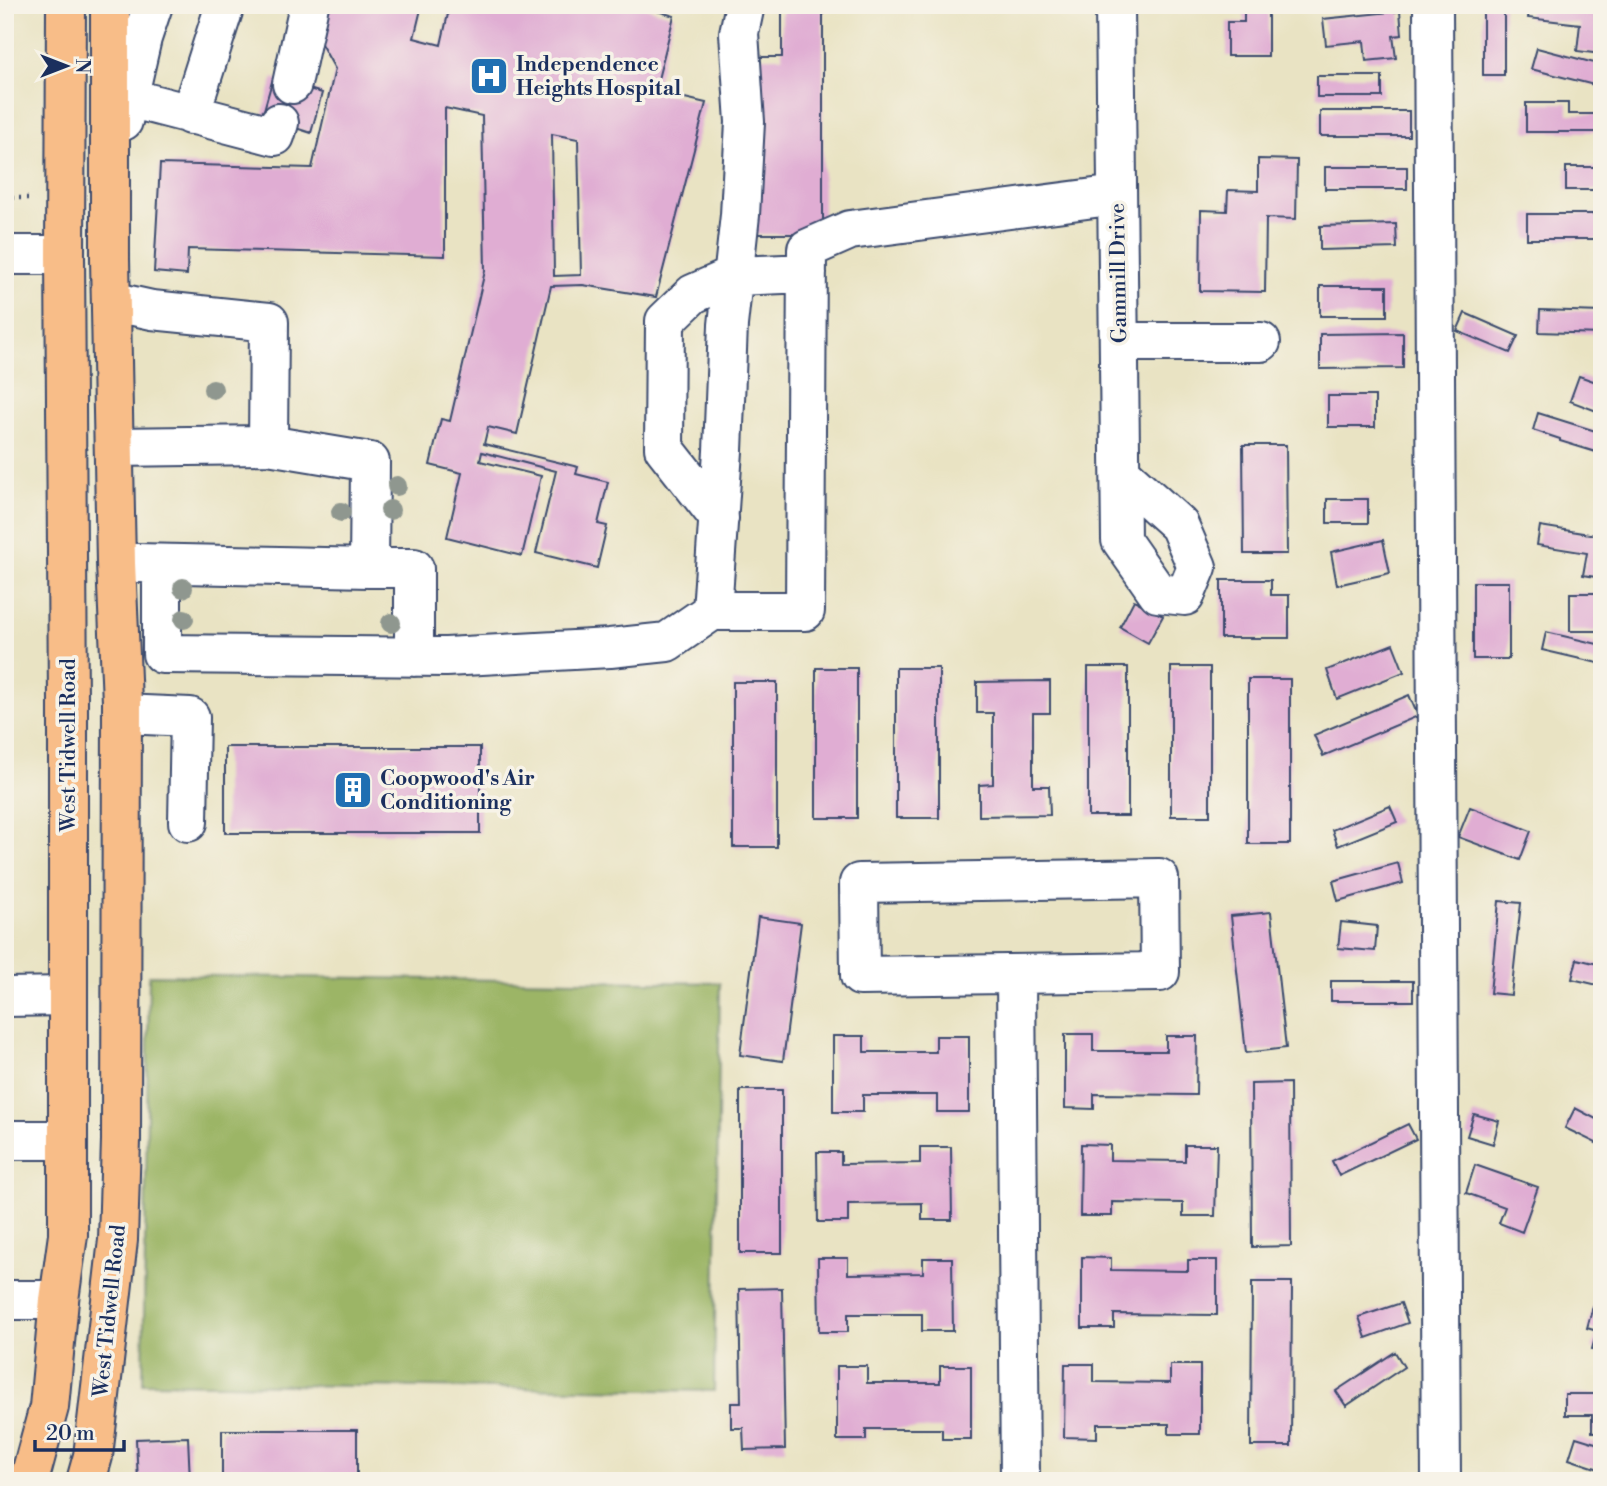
<svg xmlns="http://www.w3.org/2000/svg" width="1607" height="1486" font-family="'Libre Bodoni',serif">
	<rect width="100%" height="100%" fill="#f7f3e8"/>
	<filter id="ink" filterUnits="userSpaceOnUse"><feTurbulence type="fractalNoise" baseFrequency=".0143" numOctaves="2"/><feDisplacementMap in="SourceGraphic" scale="14" xChannelSelector="R" yChannelSelector="G"/><feConvolveMatrix kernelMatrix="1 2 1 2 8 2 1 2 1" color-interpolation-filters="sRGB"/></filter>
	<filter id="wash" filterUnits="userSpaceOnUse"><feTurbulence type="fractalNoise" baseFrequency=".00686" numOctaves="4" result="noise"/><feDisplacementMap in="SourceGraphic" scale="28" xChannelSelector="R" yChannelSelector="G"/><feGaussianBlur stdDeviation="1.57" result="paint"/><feColorMatrix in="noise" values="0 0 0 0 0 0 0 0 0 0 0 0 0 0 0 0 0 1.4 0 .05"/><feComposite in="paint" operator="in"/></filter>
	<g filter="url(#wash)">
		<rect width="100%" height="100%" fill="#e9e3c3"/>
		<path fill="#9cb566" stroke="#5c7262" stroke-width="2" d="M 149,975 L 720,983 L 714,1391 L 143,1383 Z"/>
		<g id="blocks">
			<path fill="#e0add3" fill-rule="evenodd" d="M 329,5 L 422,5 L 414,38 L 441,45 L 450,5 L 500,5 L 499,8 L 522,15 L 525,5 L 637,5 L 674,16 L 655,91 L 706,103 L 656,297 L 583,285 L 551,286 L 517,434 L 488,427 L 484,444 L 578,467 L 576,474 L 608,482 L 598,524 L 607,526 L 597,568 L 536,553 L 556,471 L 482,452 L 480,461 L 541,476 L 522,556 L 447,537 L 462,473 L 430,465 L 441,419 L 450,421 L 485,271 L 482,116 L 445,108 L 445,256 L 188,249 L 187,275 L 154,272 L 160,164 L 312,168 L 335,69 L 320,42 ZM 552,134 L 578,139 L 581,275 L 554,276 Z
				M 782,5 L 823,5 L 823,234 L 753,234 L 754,57 L 782,57 Z
				M 1244,5 L 1268,5 L 1268,56 L 1227,56 L 1227,22 L 1244,22 Z
				M 1483,5 L 1504,5 L 1504,75 L 1483,75 Z
				M 1530,5 L 1602,6 L 1602,54 L 1577,51 L 1580,24 L 1528,18 Z
				M 1400,11 L 1402,35 L 1393,36 L 1396,58 L 1366,61 L 1364,41 L 1326,45 L 1323,19 Z
				M 1537,48 L 1602,65 L 1602,87 L 1531,69 Z
				M 1317,76 L 1382,76 L 1382,97 L 1317,97 Z
				M 273,78 L 322,93 L 311,133 L 262,117 Z
				M 1526,103 L 1568,103 L 1568,114 L 1602,114 L 1602,132 L 1526,132 Z
				M 1320,111 L 1409,111 L 1409,136 L 1320,136 Z
				M 1258,159 L 1297,160 L 1296,219 L 1266,218 L 1265,292 L 1200,291 L 1201,210 L 1227,211 L 1228,190 L 1258,191 Z
				M 1325,167 L 1407,167 L 1407,189 L 1325,189 Z
				M 1566,167 L 1602,167 L 1602,190 L 1566,190 Z
				M 1527,214 L 1602,214 L 1602,239 L 1527,239 Z
				M 1396,224 L 1397,248 L 1320,250 L 1320,226 Z
				M 1320,286 L 1387,286 L 1387,316 L 1320,316 Z
				M 1540,310 L 1602,312 L 1602,334 L 1539,332 Z
				M 1465,313 L 1518,336 L 1510,353 L 1457,331 Z
				M 1403,333 L 1403,368 L 1320,369 L 1320,334 Z
				M 1579,376 L 1602,384 L 1602,413 L 1570,401 Z
				M 1328,396 L 1375,396 L 1375,427 L 1328,427 Z
				M 1538,413 L 1602,433 L 1602,454 L 1560,441 L 1560,439 L 1533,430 Z
				M 1243,445 L 1286,445 L 1287,554 L 1244,554 Z
				M 1327,499 L 1368,499 L 1368,523 L 1327,523 Z
				M 1540,526 L 1602,536 L 1602,578 L 1583,575 L 1587,553 L 1537,545 Z
				M 1383,540 L 1390,573 L 1337,585 L 1331,552 Z
				M 1221,580 L 1271,580 L 1271,595 L 1289,595 L 1289,638 L 1221,638 Z
				M 1473,582 L 1509,582 L 1509,659 L 1473,659 Z
				M 1570,593 L 1602,593 L 1602,631 L 1570,631 Z
				M 1134,600 L 1163,616 L 1148,643 L 1120,627 Z
				M 1546,632 L 1602,645 L 1602,664 L 1542,650 Z
				M 1393,644 L 1404,672 L 1337,699 L 1327,670 Z
				M 1088,667 L 1128,667 L 1128,816 L 1088,816 Z
				M 1171,667 L 1210,667 L 1210,816 L 1171,816 Z
				M 816,668 L 857,668 L 857,818 L 816,818 Z
				M 896,668 L 939,668 L 939,818 L 896,818 Z
				M 1248,679 L 1290,679 L 1290,844 L 1248,844 Z
				M 1050,681 L 1050,713 L 1033,713 L 1033,786 L 1049,786 L 1050,815 L 979,816 L 979,785 L 993,784 L 993,713 L 977,713 L 977,682 Z
				M 733,682 L 777,682 L 777,847 L 733,847 Z
				M 1409,695 L 1418,716 L 1323,756 L 1314,735 Z
				M 225,747 L 480,747 L 480,833 L 225,833 Z
				M 1390,806 L 1397,822 L 1338,846 L 1332,830 Z
				M 1470,807 L 1531,831 L 1520,860 L 1458,837 Z
				M 1398,863 L 1403,883 L 1338,901 L 1333,881 Z
				M 1499,901 L 1521,903 L 1511,995 L 1490,993 Z
				M 1271,912 L 1286,1048 L 1246,1053 L 1231,916 Z
				M 758,917 L 801,923 L 783,1061 L 740,1055 Z
				M 1341,922 L 1377,926 L 1375,951 L 1338,948 Z
				M 1577,959 L 1602,965 L 1602,986 L 1572,979 Z
				M 1331,981 L 1413,981 L 1413,1001 L 1331,1001 Z
				M 1065,1034 L 1093,1034 L 1093,1051 L 1166,1051 L 1166,1036 L 1197,1036 L 1196,1095 L 1094,1094 L 1094,1109 L 1065,1108 Z
				M 833,1036 L 864,1036 L 864,1052 L 936,1052 L 936,1036 L 969,1036 L 969,1112 L 937,1112 L 937,1095 L 863,1095 L 863,1112 L 833,1112 Z
				M 1290,1083 L 1291,1246 L 1252,1247 L 1251,1084 Z
				M 740,1090 L 782,1090 L 782,1253 L 740,1253 Z
				M 1575,1108 L 1602,1122 L 1602,1146 L 1565,1128 Z
				M 1474,1114 L 1499,1121 L 1493,1144 L 1467,1136 Z
				M 1408,1124 L 1416,1139 L 1339,1176 L 1332,1161 Z
				M 1081,1144 L 1110,1145 L 1110,1160 L 1185,1161 L 1185,1145 L 1217,1145 L 1215,1216 L 1183,1216 L 1183,1203 L 1112,1202 L 1112,1216 L 1080,1216 Z
				M 920,1147 L 951,1147 L 952,1220 L 922,1220 L 922,1203 L 848,1204 L 848,1222 L 818,1222 L 817,1152 L 841,1152 L 841,1164 L 920,1163 Z
				M 1475,1165 L 1538,1187 L 1522,1232 L 1499,1223 L 1505,1207 L 1466,1193 Z
				M 1082,1257 L 1111,1258 L 1111,1270 L 1188,1271 L 1188,1260 L 1217,1260 L 1217,1315 L 1114,1314 L 1114,1328 L 1082,1328 Z
				M 818,1258 L 848,1258 L 848,1274 L 923,1273 L 923,1258 L 952,1258 L 953,1331 L 922,1331 L 922,1314 L 848,1314 L 848,1332 L 819,1332 Z
				M 1252,1282 L 1292,1282 L 1291,1446 L 1251,1446 Z
				M 782,1288 L 785,1449 L 744,1450 L 743,1428 L 731,1428 L 731,1403 L 741,1403 L 739,1289 Z
				M 1597,1292 L 1602,1294 L 1602,1352 L 1592,1349 L 1597,1331 L 1587,1328 Z
				M 1401,1303 L 1408,1323 L 1366,1338 L 1359,1317 Z
				M 1395,1352 L 1404,1367 L 1346,1406 L 1336,1391 Z
				M 1065,1364 L 1094,1364 L 1094,1382 L 1170,1383 L 1170,1365 L 1200,1365 L 1200,1434 L 1169,1434 L 1169,1424 L 1097,1424 L 1097,1438 L 1064,1437 Z
				M 837,1366 L 867,1366 L 867,1383 L 940,1383 L 940,1366 L 971,1366 L 971,1439 L 942,1439 L 942,1429 L 866,1429 L 866,1440 L 837,1440 Z
				M 1565,1394 L 1602,1394 L 1602,1432 L 1592,1432 L 1592,1415 L 1565,1415 Z
				M 222,1430 L 357,1430 L 357,1481 L 222,1481 Z
				M 188,1437 L 190,1481 L 138,1481 L 136,1439 Z
				M 1576,1437 L 1602,1445 L 1602,1470 L 1569,1459 Z"/>
		</g>
	</g>
	<g filter="url(#ink)">
		<use href="#blocks" fill-opacity="0" stroke="#3a4a6d" stroke-width="2"/>
		<g fill="none" stroke-linecap="round" stroke-linejoin="round">
			<g stroke="#3a4a6d" stroke-width="42">
				<path id="minor" d="M 1115,5 L 1121,540 L 1158,593 L 1185,596 L 1197,567 L 1179,525 L 1121,473
					M 1433,5 L 1441,1481
					M 292,84 L 309,5
					M 110,96 L 129,98 L 275,136 L 279,123
					M 190,115 L 225,5
					M 123,121 L 142,38 L 153,5
					M 5,255 L 65,255
					M 111,301 L 152,310 L 269,322 L 268,445 L 114,447
					M 1119,342 L 1261,342
					M 719,518 L 664,448 L 665,321 L 693,294 L 734,276 L 807,273
					M 136,563 L 369,568 L 370,462 L 268,445
					M 162,564 L 162,654 L 446,657 L 610,648 L 667,642 L 712,611 L 805,611 L 807,249 L 850,230 L 1117,195
					M 369,568 L 414,568 L 414,657
					M 712,611 L 723,451 L 728,325 L 740,215 L 745,122 L 739,33 L 745,5
					M 122,714 L 190,717 L 188,822
					M 1159,878 L 1160,972 L 860,976 L 859,883 Z
					M 1016,974 L 1020,1481
					M 5,997 L 68,996
					M 5,1140 L 67,1140
					M 5,1300 L 59,1300"/>
			</g>
			<g stroke="#3a4a6d" stroke-width="42">
				<path id="major" d="M 29,1481 L 49,1407 L 59,1300 L 68,1235 L 68,701 L 65,255 L 66,5
					M 86,1481 L 93,1456 L 118,1240 L 121,1140 L 122,702 L 116,563 L 110,259 L 110,5"/>
			</g>
			<path stroke="#3a4a6d" stroke-width="4.5" stroke-dasharray="2 5" stroke-linecap="butt" d="M 5,198 L 33,198"/>
			<use href="#minor" stroke="#fff" stroke-width="38"/>
			<use href="#major" stroke="#f8bd88" stroke-width="38"/>
		</g>
		<g fill="#8f978f">
			<circle cx="213" cy="389" r="10"/>
			<circle cx="397" cy="486" r="10"/>
			<circle cx="390" cy="510" r="10"/>
			<circle cx="341" cy="512" r="10"/>
			<circle cx="183" cy="588" r="10"/>
			<circle cx="184" cy="619" r="10"/>
			<circle cx="391" cy="623" r="10"/>
		</g>
	</g>
	<defs>
		<g id="hospital-square" transform="scale(2.0125)"><rect x="-9" y="-9" width="18" height="18" rx="4" fill="#1f6fb2" stroke="#f7f3e8"/><path d="M-5-5h3v3.5h4V-5h3V5h-3V1.5h-4V5h-3Z" fill="#fff"/></g>
		<g id="building-square" transform="scale(2.0125)"><rect x="-9" y="-9" width="18" height="18" rx="4" fill="#1f6fb2" stroke="#f7f3e8"/><path d="M-4-6H4V6H1V3H-1V6H-4ZM-2.5-4.3h1.7v1.8h-1.7ZM.8-4.3h1.7v1.8H.8ZM-2.5-1h1.7V.8h-1.7ZM.8-1h1.7V.8H.8Z" fill="#fff"/></g>
	</defs>
	<g fill-rule="evenodd">
		<use href="#hospital-square" x="489" y="76"/>
		<use href="#building-square" x="353" y="790"/>
	</g>
	<g text-anchor="middle" stroke-width="7" stroke-linejoin="round" paint-order="stroke">
		<g font-size="21" font-weight="bold" fill="#1b2f5e" stroke="#f7f3e8" text-anchor="start">
			<text x="516" y="71">Independence<tspan x="516" dy="24">Heights Hospital</tspan></text>
			<text x="380" y="785">Coopwood's Air<tspan x="380" dy="24">Conditioning</tspan></text>
		</g>
		<g font-size="21" fill="#1b2f5e" stroke="#f7f3e8">
			<text transform="translate(1118 273) rotate(-91)" y="7">Gammill Drive</text>
			<text transform="translate(68 745) rotate(-90)" y="7">West Tidwell Road</text>
			<text transform="translate(109 1311) rotate(-84)" y="7">West Tidwell Road</text>
		</g>
	</g>
	<rect width="1607" height="1486" fill="none" stroke="#f7f3e8" stroke-width="28"/>
	<g transform="translate(66 66) rotate(90)" stroke="#f7f3e8" stroke-width="5" paint-order="stroke">
	<path d="M0-5L12 26L0 18L-12 26Z" fill="#1b2f5e"/>
	<text y="-10" font-size="19" font-weight="bold" text-anchor="middle" fill="#1b2f5e">N</text>
	</g>
	<path d="M35 1440v10h89v-10" fill="none" stroke="#1b2f5e" stroke-width="3.5"/>
	<text x="46" y="1440" font-size="21" fill="#1b2f5e" stroke="#f7f3e8" stroke-width="5" paint-order="stroke">20 m</text>
</svg>
